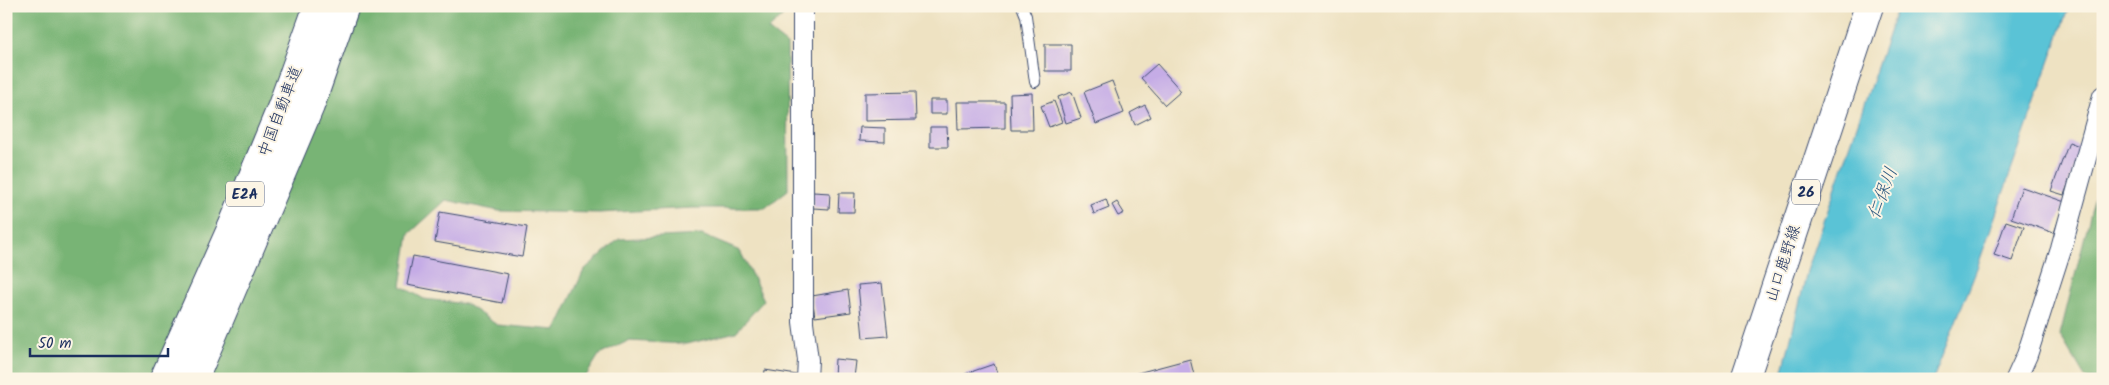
<svg xmlns="http://www.w3.org/2000/svg" width="2109" height="385" font-family="Kalam,'Klee One',sans-serif">
	<rect width="100%" height="100%" fill="#fcf5e5"/>
	<filter id="ink" filterUnits="userSpaceOnUse"><feTurbulence type="fractalNoise" baseFrequency=".02" numOctaves="2"/><feDisplacementMap in="SourceGraphic" scale="10" xChannelSelector="R" yChannelSelector="G"/><feConvolveMatrix kernelMatrix="1 2 1 2 8 2 1 2 1" color-interpolation-filters="sRGB"/></filter>
	<filter id="wash" filterUnits="userSpaceOnUse"><feTurbulence type="fractalNoise" baseFrequency=".0096" numOctaves="4" result="noise"/><feDisplacementMap in="SourceGraphic" scale="20" xChannelSelector="R" yChannelSelector="G"/><feGaussianBlur stdDeviation="1.12" result="paint"/><feColorMatrix in="noise" values="0 0 0 0 0 0 0 0 0 0 0 0 0 0 0 0 0 1.4 0 .05"/><feComposite in="paint" operator="in"/></filter>
	<g filter="url(#wash)">
		<rect width="100%" height="100%" fill="#eee2c2"/>
		<path fill="#78b474" stroke="#4a7269" d="M 6,6 L 786,6 L 786,13 L 768,30 L 787,45 L 788,190 L 765,208 L 692,208 L 599,213 L 499,211 L 446,200 L 409,234 L 401,286 L 424,299 L 466,304 L 497,325 L 556,330 L 584,270 L 619,239 L 702,235 L 740,251 L 764,300 L 736,332 L 687,344 L 628,341 L 599,355 L 584,379 L 6,379 Z
			M 2103,164 L 2103,379 L 2086,379 L 2060,335 Z"/>
		<path fill="#5ac3d6" stroke="#3a799a" d="M 1898,6 L 2069,6 L 1977,268 L 1933,379 L 1781,379 L 1807,271 Z"/>
		<g id="blocks">
			<path fill="#c5ace6" d="M 1045,44 L 1071,44 L 1071,71 L 1045,71 Z
				M 1157,64 L 1181,91 L 1165,105 L 1141,78 Z
				M 1112,81 L 1124,113 L 1096,124 L 1084,92 Z
				M 915,92 L 916,120 L 865,121 L 865,93 Z
				M 1072,92 L 1081,118 L 1066,123 L 1058,97 Z
				M 1032,93 L 1033,130 L 1011,130 L 1010,94 Z
				M 930,100 L 947,100 L 947,114 L 930,114 Z
				M 1054,101 L 1062,122 L 1049,127 L 1041,106 Z
				M 957,102 L 1005,102 L 1005,128 L 958,129 Z
				M 1145,105 L 1151,117 L 1135,125 L 1130,113 Z
				M 860,127 L 885,128 L 885,142 L 859,141 Z
				M 930,127 L 947,127 L 948,147 L 930,147 Z
				M 2069,142 L 2082,147 L 2064,195 L 2051,191 Z
				M 2022,187 L 2065,202 L 2054,233 L 2011,218 Z
				M 813,192 L 830,193 L 829,209 L 813,208 Z
				M 839,193 L 855,193 L 854,212 L 838,212 Z
				M 1106,199 L 1109,208 L 1094,214 L 1091,205 Z
				M 1117,202 L 1124,213 L 1118,216 L 1112,205 Z
				M 440,212 L 527,227 L 522,257 L 435,242 Z
				M 2006,221 L 2024,227 L 2012,261 L 1994,255 Z
				M 413,256 L 508,274 L 502,303 L 407,285 Z
				M 882,283 L 888,336 L 863,338 L 858,285 Z
				M 848,290 L 851,312 L 815,317 L 812,296 Z
				M 835,359 L 856,361 L 854,378 L 834,377 Z
				M 1190,359 L 1195,379 L 1131,379 L 1130,375 Z
				M 994,364 L 999,379 L 967,379 L 965,374 Z
				M 765,370 L 797,375 L 797,379 L 764,379 Z"/>
		</g>
	</g>
	<g filter="url(#ink)">
		<use href="#blocks" fill-opacity="0" stroke="#3b4a6d" stroke-width="1"/>
		<g fill="none" stroke-linecap="round" stroke-linejoin="round">
			<g stroke="#3b4a6d" stroke-width="12">
				<path id="service" d="M 1022,6 L 1026,16 L 1035,82"/>
			</g>
			<g stroke="#3b4a6d" stroke-width="22">
				<path id="minor" d="M 803,6 L 803,322 L 808,360 L 807,379
					M 2016,379 L 2027,355 L 2061,249 L 2103,96"/>
			</g>
			<g stroke="#3b4a6d" stroke-width="30">
				<path id="primary" d="M 1745,379 L 1869,6"/>
			</g>
			<g stroke="#3b4a6d" stroke-width="30">
				<path id="motorway" d="M 164,379 L 232,227 L 282,106 L 318,6
					M 194,379 L 310,106 L 345,6"/>
			</g>
			<use href="#service" stroke="#fff" stroke-width="10"/>
			<use href="#minor" stroke="#fff" stroke-width="20"/>
			<use href="#primary" stroke="#fff" stroke-width="28"/>
			<use href="#motorway" stroke="#fff" stroke-width="28"/>
		</g>
	</g>
	<g text-anchor="middle" stroke-width="4" stroke-linejoin="round" paint-order="stroke">
		<g fill="#fcf5e5" stroke="#5e6a86" stroke-width="1">
			<rect x="1792" y="179.5" width="28" height="25" rx="4"/>
			<rect x="226" y="181.5" width="38" height="25" rx="4"/>
		</g>
		<g font-size="15" font-weight="bold" fill="#1b2f5e">
			<text x="1806" y="197">26</text>
			<text x="245" y="199">E2A</text>
		</g>
		<g font-size="16" fill="#1b2f5e" stroke="#fcf5e5">
			<text transform="translate(279 111) rotate(-69)" y="6">中国自動車道</text>
			<text transform="translate(1782 263) rotate(-72)" y="6">山口鹿野線</text>
		</g>
		<g font-size="18" font-style="italic" fill="#2e5b82" stroke="#fcf5e5">
			<text transform="translate(1882 193) rotate(-69)" y="6">仁保川</text>
		</g>
	</g>
	<rect width="2109" height="385" fill="none" stroke="#fcf5e5" stroke-width="25"/>
	<path d="M30 348v8h138v-8" fill="none" stroke="#1b2f5e" stroke-width="2.5"/>
	<text x="38" y="348" font-size="15" fill="#1b2f5e" stroke="#fcf5e5" stroke-width="4" paint-order="stroke">50 m</text>
</svg>
